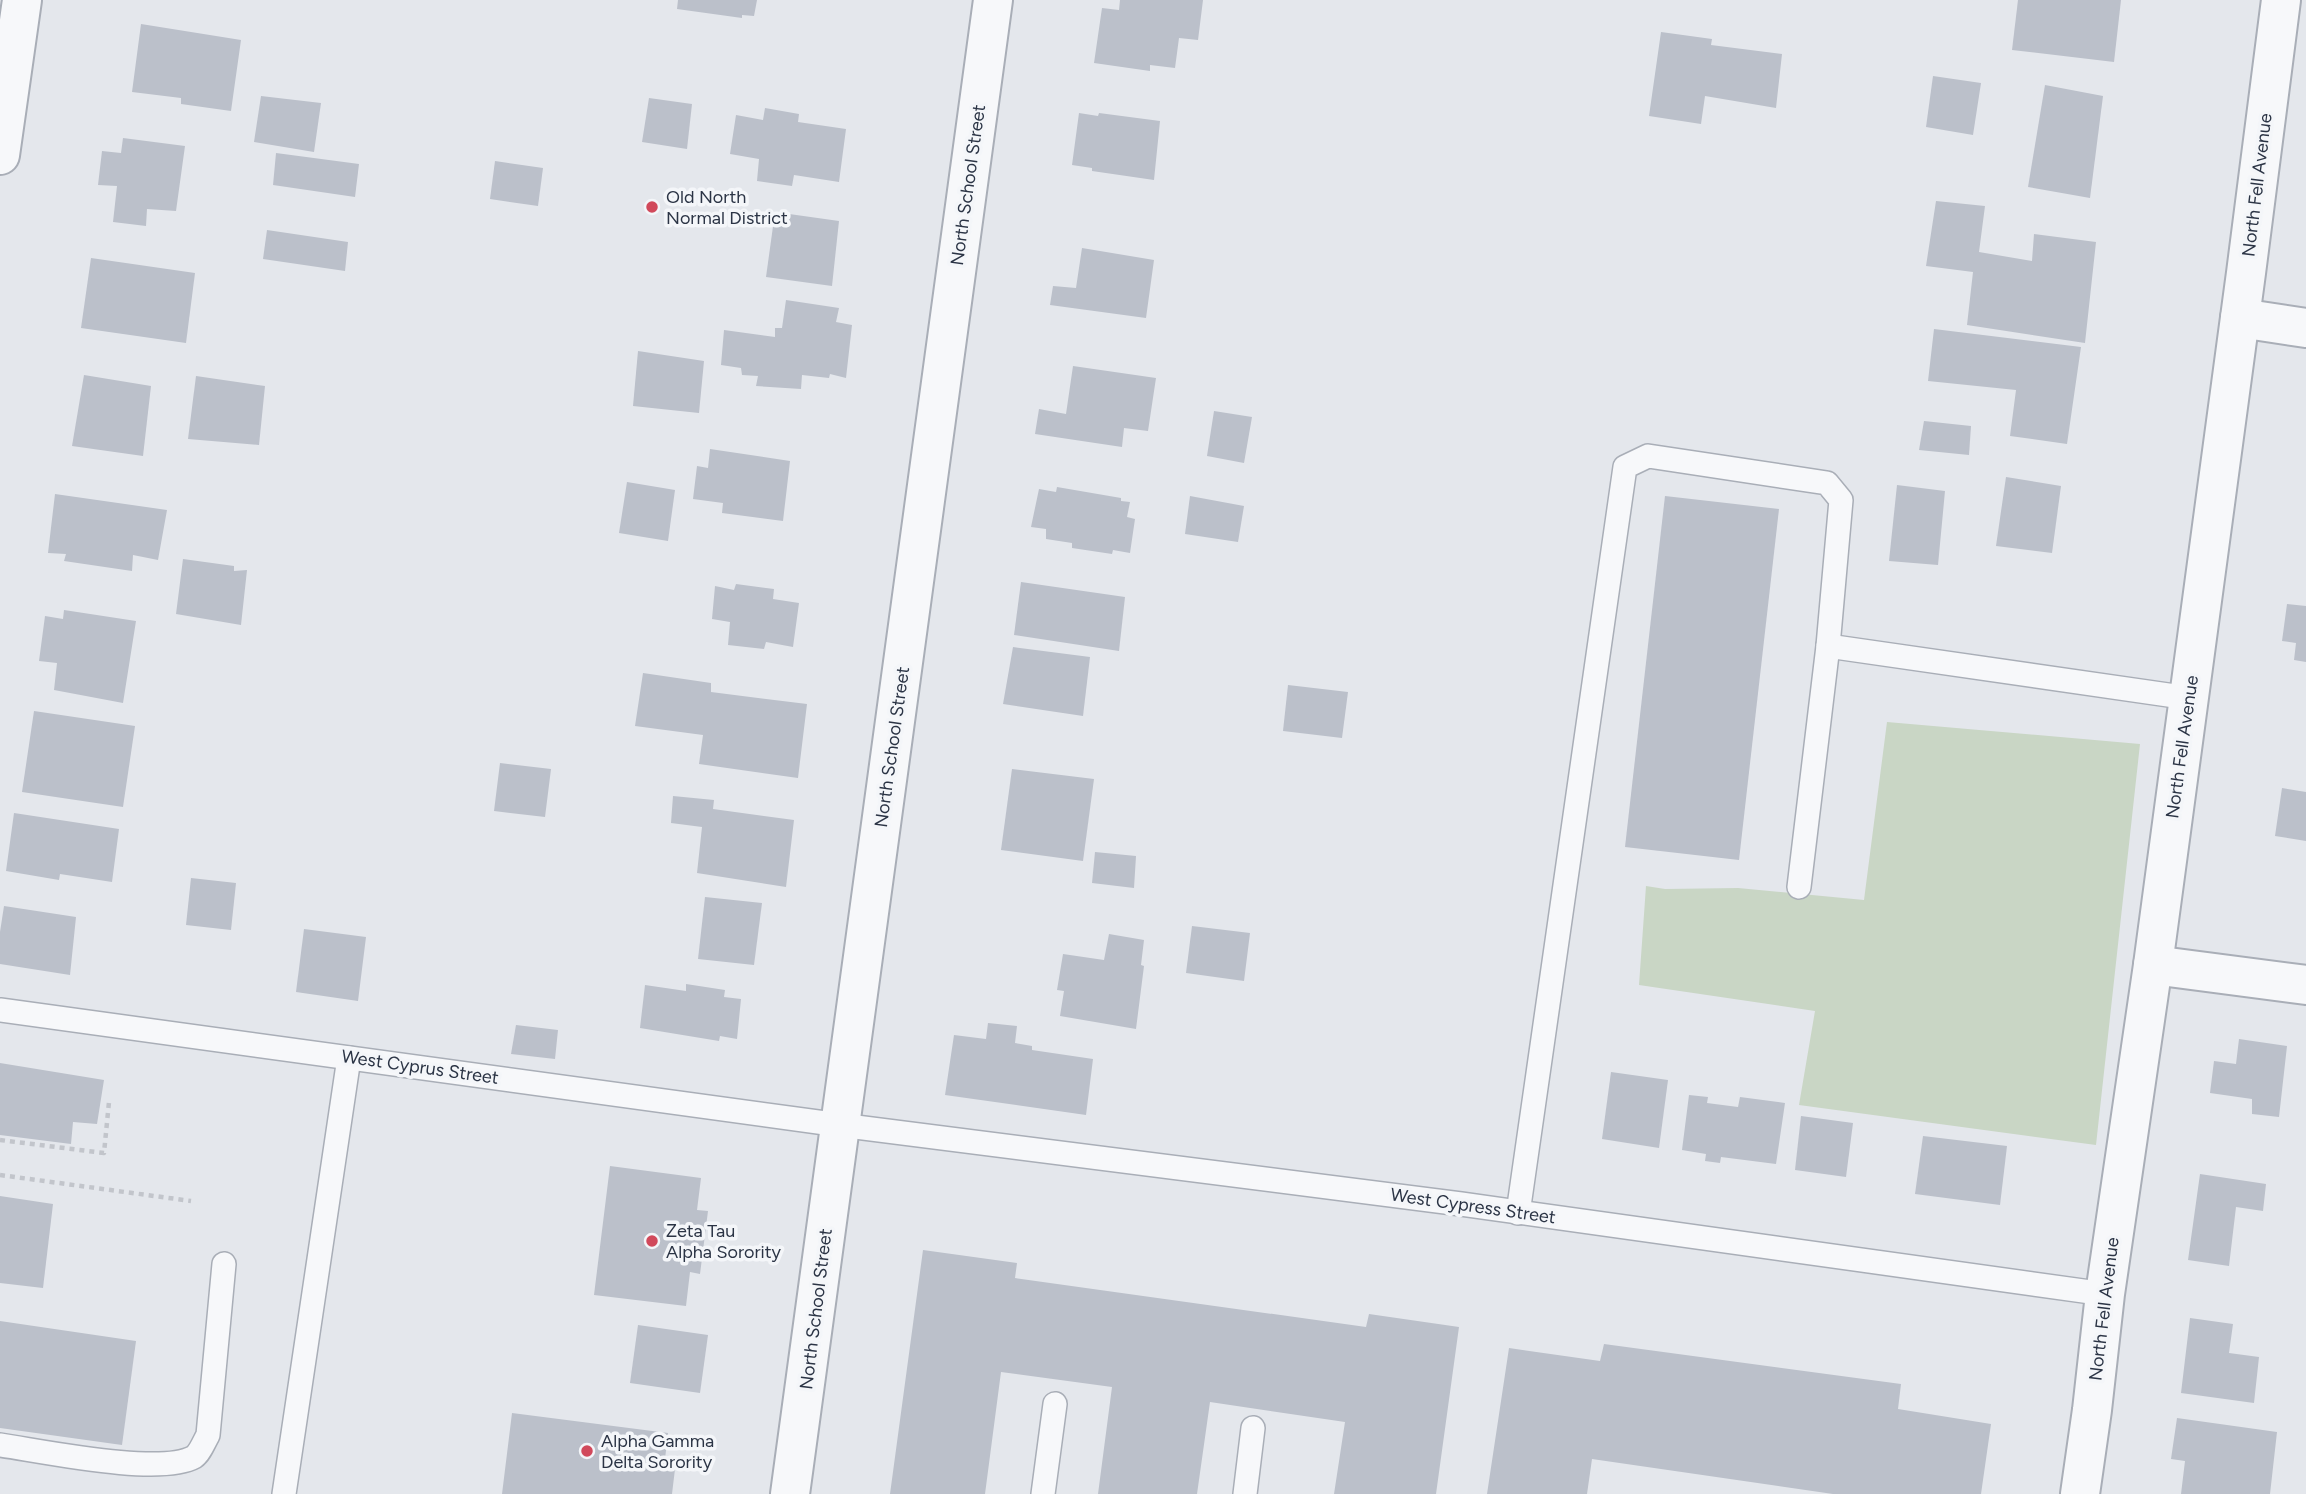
<svg xmlns="http://www.w3.org/2000/svg" width="2306" height="1494" font-family="Figtree,sans-serif">
<style>
.green{fill:#c9d6c5}
.building{fill:#bbc0ca}
.lines{fill:none;stroke-linecap:round;stroke-linejoin:round}
.service-casing{stroke:#a9aeb7;stroke-width:26}
.minor-casing{stroke:#a9aeb7;stroke-width:42}
.tertiary-casing{stroke:#a9aeb7;stroke-width:42}
.path{stroke:#c2c5cb;stroke-width:4.5;stroke-dasharray:5 5;stroke-linecap:butt}
.service{stroke:#f7f8fa;stroke-width:23}
.minor{stroke:#f7f8fa;stroke-width:38}
.tertiary{stroke:#f7f8fa;stroke-width:38}
.poi-dot{fill:#d1495b;stroke:#f4f6f9;stroke-width:2.5}
.labels{text-anchor:middle;stroke-width:7;stroke-linejoin:round;paint-order:stroke}
.street-label{font-size:18px;fill:#2b3445;stroke:#f4f6f9}
.poi-label{font-size:18px;fill:#2b3445;stroke:#f4f6f9;text-anchor:start}
</style>
<rect width="100%" height="100%" fill="#e4e7ec"/>
<path class="green" d="M 1887,722 L 2140,744 L 2096,1145 L 1799,1105 L 1815,1011 L 1639,985 L 1646,886 L 1665,889 L 1738,888 L 1864,900 Z"/>
<g class="building">
<path d="M 678,0 L 757,0 L 754,16 L 742,15 L 742,18 L 677,9 Z"/>
<path d="M 1120,0 L 1203,0 L 1198,40 L 1179,38 L 1175,68 L 1150,65 L 1150,71 L 1094,63 L 1102,8 L 1119,10 Z"/>
<path d="M 2018,0 L 2121,0 L 2114,62 L 2012,50 Z"/>
<path d="M 141,24 L 241,40 L 231,111 L 181,104 L 181,98 L 132,92 Z"/>
<path d="M 1661,32 L 1712,39 L 1711,45 L 1782,54 L 1776,108 L 1705,96 L 1701,124 L 1649,116 Z"/>
<path d="M 1933,76 L 1981,83 L 1973,135 L 1926,127 Z"/>
<path d="M 2045,85 L 2103,96 L 2090,198 L 2028,187 Z"/>
<path d="M 261,96 L 321,103 L 314,152 L 254,142 Z"/>
<path d="M 649,98 L 692,104 L 687,149 L 642,142 Z"/>
<path d="M 765,108 L 799,114 L 798,122 L 846,129 L 839,182 L 794,175 L 792,186 L 757,181 L 759,159 L 730,154 L 736,115 L 763,120 Z"/>
<path d="M 1079,113 L 1098,116 L 1099,113 L 1160,121 L 1154,180 L 1092,171 L 1092,168 L 1072,165 Z"/>
<path d="M 123,138 L 185,146 L 176,211 L 147,209 L 146,226 L 113,222 L 117,186 L 98,185 L 102,151 L 121,153 Z"/>
<path d="M 276,153 L 359,164 L 355,197 L 273,185 Z"/>
<path d="M 495,161 L 543,168 L 538,206 L 490,199 Z"/>
<path d="M 1936,201 L 1985,206 L 1979,252 L 2032,261 L 2034,234 L 2096,242 L 2085,343 L 1967,325 L 1973,272 L 1926,266 Z"/>
<path d="M 775,212 L 839,221 L 832,286 L 766,277 Z"/>
<path d="M 267,230 L 348,242 L 345,271 L 263,259 Z"/>
<path d="M 1082,248 L 1154,260 L 1146,318 L 1050,305 L 1053,286 L 1076,288 Z"/>
<path d="M 91,258 L 195,273 L 186,343 L 81,328 Z"/>
<path d="M 786,300 L 839,308 L 836,322 L 852,325 L 846,378 L 830,374 L 829,378 L 802,375 L 801,389 L 756,386 L 758,376 L 742,375 L 741,368 L 721,365 L 724,330 L 775,337 L 775,328 L 782,328 Z"/>
<path d="M 1934,329 L 2081,347 L 2067,444 L 2010,436 L 2016,390 L 1928,381 Z"/>
<path d="M 638,351 L 704,361 L 699,413 L 633,406 Z"/>
<path d="M 1073,366 L 1156,378 L 1148,431 L 1124,428 L 1122,447 L 1035,434 L 1039,409 L 1066,414 Z"/>
<path d="M 84,375 L 151,386 L 143,456 L 72,446 Z"/>
<path d="M 196,376 L 265,386 L 259,445 L 188,439 Z"/>
<path d="M 1214,411 L 1252,417 L 1244,463 L 1207,456 Z"/>
<path d="M 1924,421 L 1971,426 L 1969,455 L 1919,450 Z"/>
<path d="M 710,449 L 790,461 L 783,521 L 722,513 L 723,503 L 693,499 L 697,466 L 708,468 Z"/>
<path d="M 2006,477 L 2061,486 L 2052,553 L 1996,546 Z"/>
<path d="M 627,482 L 675,490 L 668,541 L 619,533 Z"/>
<path d="M 1897,485 L 1945,491 L 1938,565 L 1889,561 Z"/>
<path d="M 1057,487 L 1121,498 L 1121,501 L 1130,502 L 1127,517 L 1135,519 L 1130,553 L 1113,550 L 1112,554 L 1072,548 L 1072,543 L 1046,539 L 1046,529 L 1031,527 L 1039,489 L 1056,492 Z"/>
<path d="M 55,494 L 167,510 L 158,560 L 133,555 L 132,571 L 64,561 L 66,554 L 48,553 Z"/>
<path d="M 1190,496 L 1244,506 L 1238,542 L 1185,534 Z"/>
<path d="M 1665,496 L 1779,509 L 1739,860 L 1625,847 Z"/>
<path d="M 183,559 L 234,566 L 234,571 L 247,570 L 241,625 L 176,614 Z"/>
<path d="M 1021,582 L 1125,597 L 1119,651 L 1014,635 Z"/>
<path d="M 736,584 L 774,589 L 773,599 L 799,603 L 793,647 L 766,642 L 764,649 L 728,645 L 730,622 L 712,619 L 715,586 L 734,590 Z"/>
<path d="M 2287,604 L 2306,606 L 2306,662 L 2294,660 L 2296,643 L 2282,641 Z"/>
<path d="M 64,610 L 136,621 L 123,703 L 54,690 L 57,663 L 39,661 L 45,616 L 63,619 Z"/>
<path d="M 1013,647 L 1090,657 L 1083,716 L 1003,704 Z"/>
<path d="M 643,673 L 711,683 L 711,692 L 807,704 L 798,778 L 699,764 L 703,735 L 635,726 Z"/>
<path d="M 1288,685 L 1348,692 L 1342,738 L 1283,731 Z"/>
<path d="M 34,711 L 135,726 L 123,807 L 22,792 Z"/>
<path d="M 500,763 L 551,769 L 545,817 L 494,811 Z"/>
<path d="M 1012,769 L 1094,779 L 1083,861 L 1001,850 Z"/>
<path d="M 2282,788 L 2306,792 L 2306,841 L 2275,836 Z"/>
<path d="M 673,796 L 714,800 L 713,809 L 794,820 L 786,887 L 697,873 L 702,827 L 671,823 Z"/>
<path d="M 14,813 L 119,829 L 112,882 L 60,874 L 59,880 L 6,871 Z"/>
<path d="M 1095,852 L 1136,856 L 1134,888 L 1092,883 Z"/>
<path d="M 191,878 L 236,883 L 231,930 L 186,925 Z"/>
<path d="M 705,897 L 762,903 L 754,965 L 698,959 Z"/>
<path d="M 4,906 L 76,917 L 70,975 L 0,964 L 0,932 Z"/>
<path d="M 1192,926 L 1250,933 L 1244,981 L 1186,973 Z"/>
<path d="M 304,929 L 366,937 L 358,1001 L 296,992 Z"/>
<path d="M 1109,934 L 1144,940 L 1141,965 L 1144,966 L 1136,1029 L 1060,1016 L 1064,991 L 1057,990 L 1063,954 L 1104,960 Z"/>
<path d="M 686,984 L 725,990 L 724,997 L 741,999 L 737,1039 L 720,1036 L 719,1041 L 640,1028 L 645,985 L 686,991 Z"/>
<path d="M 988,1023 L 1017,1026 L 1015,1043 L 1032,1046 L 1032,1050 L 1093,1059 L 1086,1115 L 945,1095 L 954,1035 L 986,1039 Z"/>
<path d="M 516,1025 L 558,1030 L 555,1059 L 511,1054 Z"/>
<path d="M 2239,1039 L 2287,1046 L 2279,1117 L 2252,1114 L 2252,1099 L 2210,1093 L 2214,1061 L 2236,1064 Z"/>
<path d="M 0,1063 L 104,1080 L 97,1124 L 73,1122 L 71,1144 L 0,1135 Z"/>
<path d="M 1611,1072 L 1668,1080 L 1659,1148 L 1602,1139 Z"/>
<path d="M 1689,1095 L 1708,1097 L 1707,1103 L 1738,1107 L 1740,1097 L 1785,1103 L 1776,1164 L 1721,1157 L 1720,1163 L 1705,1161 L 1706,1154 L 1682,1150 Z"/>
<path d="M 1801,1116 L 1853,1123 L 1846,1177 L 1795,1170 Z"/>
<path d="M 1923,1136 L 2007,1146 L 2000,1205 L 1915,1194 Z"/>
<path d="M 610,1166 L 701,1178 L 697,1210 L 708,1211 L 700,1274 L 690,1272 L 686,1306 L 594,1295 Z"/>
<path d="M 2200,1174 L 2266,1184 L 2263,1211 L 2236,1207 L 2229,1266 L 2188,1260 Z"/>
<path d="M 0,1196 L 53,1204 L 43,1288 L 0,1283 Z"/>
<path d="M 923,1250 L 1017,1263 L 1015,1278 L 1366,1327 L 1369,1314 L 1459,1327 L 1436,1494 L 1334,1494 L 1345,1422 L 1210,1402 L 1197,1494 L 1098,1494 L 1112,1387 L 1001,1372 L 985,1494 L 890,1494 Z"/>
<path d="M 2190,1318 L 2233,1324 L 2229,1353 L 2259,1357 L 2254,1403 L 2181,1393 Z"/>
<path d="M 0,1321 L 136,1341 L 122,1445 L 0,1428 Z"/>
<path d="M 638,1325 L 708,1335 L 700,1393 L 630,1383 Z"/>
<path d="M 1604,1344 L 1901,1384 L 1898,1409 L 1991,1424 L 1981,1494 L 1833,1494 L 1592,1459 L 1587,1494 L 1487,1494 L 1509,1348 L 1600,1361 Z"/>
<path d="M 512,1413 L 668,1433 L 664,1468 L 675,1469 L 672,1494 L 502,1494 Z"/>
<path d="M 2177,1418 L 2277,1432 L 2270,1494 L 2181,1494 L 2185,1461 L 2171,1459 Z"/>
</g>
<g class="lines">
<g class="service-casing">
<g id="service">
<path d="M 1828,646 L 2189,698"/>
<path d="M 0,1010 L 840,1125 L 1461,1204 L 2105,1294"/>
<path d="M 1518,1213 L 1625,467 L 1648,456 L 1827,483 L 1841,500 L 1828,646 L 1799,887"/>
<path d="M 0,1445 C 42,1451 160,1476 194,1457 C 200,1453 204,1442 208,1435 L 224,1264"/>
<path d="M 284,1494 L 349,1058"/>
<path d="M 1043,1494 L 1055,1404"/>
<path d="M 1245,1494 L 1253,1428"/>
</g>
</g>
<g class="minor-casing">
<g id="minor">
<path d="M 0,155 L 22,0"/>
<path d="M 2240,318 L 2306,328"/>
<path d="M 2153,965 L 2306,985"/>
<path d="M 2080,1494 L 2092,1410 L 2105,1294 L 2153,965 L 2246,273 L 2281,0"/>
</g>
</g>
<g class="tertiary-casing">
<path id="tertiary" d="M 790,1494 L 993,0"/>
</g>
<g class="path">
<path d="M 0,1140 L 104,1153 L 109,1102"/>
<path d="M 0,1175 L 191,1201"/>
</g>
<use href="#service" class="service"/>
<use href="#minor" class="minor"/>
<use href="#tertiary" class="tertiary"/>
</g>
<g class="poi-dot">
<circle cx="652" cy="207" r="7"/>
<circle cx="652" cy="1241" r="7"/>
<circle cx="587" cy="1451" r="7"/>
</g>
<g class="labels">
<g class="street-label">
<text transform="translate(968 185) rotate(-82)" y="6">North School Street</text>
<text transform="translate(2257 185) rotate(-83)" y="6">North Fell Avenue</text>
<text transform="translate(892 747) rotate(-82)" y="6">North School Street</text>
<text transform="translate(2182 747) rotate(-82)" y="6">North Fell Avenue</text>
<text transform="translate(420 1067) rotate(8)" y="6">West Cyprus Street</text>
<text transform="translate(1473 1206) rotate(8)" y="6">West Cypress Street</text>
<text transform="translate(816 1309) rotate(-83)" y="6">North School Street</text>
<text transform="translate(2104 1309) rotate(-83)" y="6">North Fell Avenue</text>
</g>
<g class="poi-label">
<text x="666" y="203">Old North<tspan x="666" dy="21">Normal District</tspan></text>
<text x="666" y="1237">Ζeta Tau<tspan x="666" dy="21">Alpha Sorority</tspan></text>
<text x="601" y="1447">Alpha Gamma<tspan x="601" dy="21">Delta Sorority</tspan></text>
</g>
</g>
</svg>
